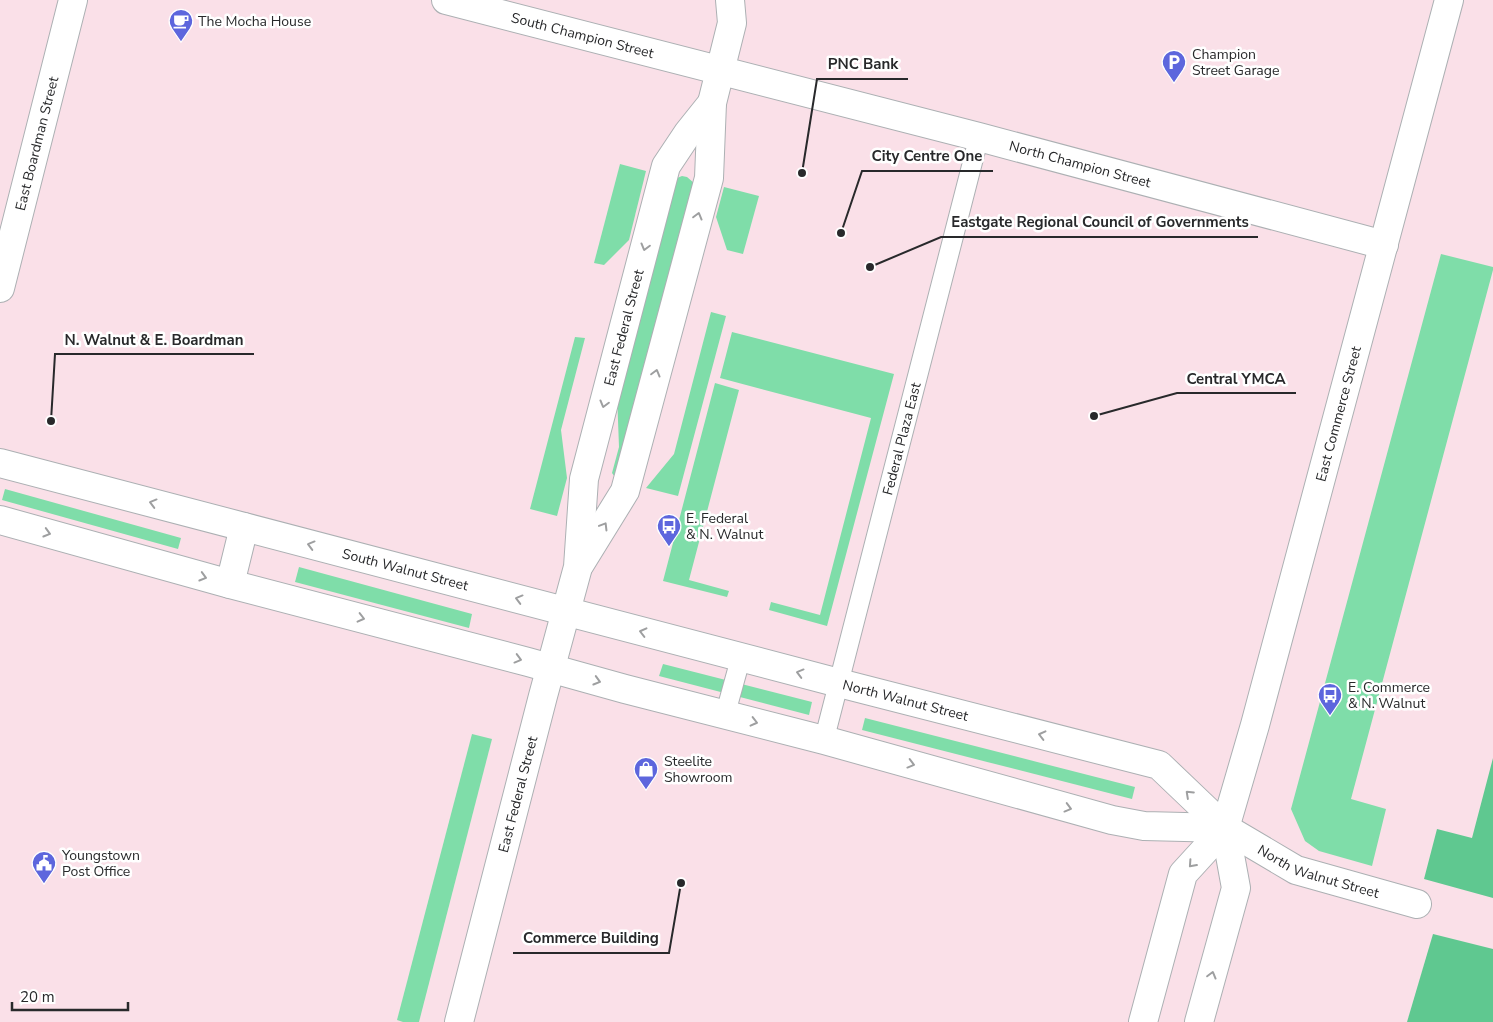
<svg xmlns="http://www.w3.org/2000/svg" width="1493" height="1022" font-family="'Nunito Sans',sans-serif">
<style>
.commercial{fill:#fae0e8}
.green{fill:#7fdda9}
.forest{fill:#5fc890}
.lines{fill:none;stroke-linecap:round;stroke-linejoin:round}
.service-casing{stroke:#acb0b3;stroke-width:21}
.minor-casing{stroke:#acb0b3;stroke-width:30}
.tertiary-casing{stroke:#acb0b3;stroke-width:30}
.secondary-casing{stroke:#acb0b3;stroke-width:30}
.service{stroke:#fff;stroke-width:19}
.minor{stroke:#fff;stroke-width:28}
.tertiary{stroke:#fff;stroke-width:28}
.secondary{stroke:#fff;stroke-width:28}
.oneway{stroke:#9e9fa0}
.labels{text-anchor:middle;stroke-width:5;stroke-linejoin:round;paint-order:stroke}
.poi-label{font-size:14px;fill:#28292b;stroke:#fff;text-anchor:start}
.street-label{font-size:14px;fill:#28292b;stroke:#fff}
.leader{fill:none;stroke:#28292b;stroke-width:2}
.callout-dot{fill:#28292b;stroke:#fff;stroke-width:2}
.callout-label{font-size:15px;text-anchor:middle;font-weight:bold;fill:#28292b;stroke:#fff;stroke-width:5;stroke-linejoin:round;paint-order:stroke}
</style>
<rect width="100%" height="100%" fill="#eff3f6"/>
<path class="commercial" d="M 0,0 L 1493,0 L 1493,976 L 1481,1022 L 0,1022 Z"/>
<g class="green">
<path d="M 620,164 L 646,171 L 629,240 L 604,265 L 594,263 Z"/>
<path d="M 682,176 L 687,177 L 694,183 L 615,477 L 612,473 L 619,447 L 617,394 L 677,178 Z"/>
<path d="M 724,187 L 759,196 L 743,254 L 727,250 L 716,217 Z"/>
<path d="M 1441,254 L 1493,267 L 1493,270 L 1351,799 L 1386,809 L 1372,866 L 1319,851 L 1305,841 L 1291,809 Z"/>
<path d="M 711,312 L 726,316 L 678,496 L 646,488 L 674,454 Z"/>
<path d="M 732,332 L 894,374 L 827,626 L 769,610 L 771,602 L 820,615 L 871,418 L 720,378 Z"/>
<path d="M 575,337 L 585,338 L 561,430 L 567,478 L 557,516 L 530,509 Z"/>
<path d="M 715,383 L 739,390 L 689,580 L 729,591 L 727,597 L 663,581 Z"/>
<path d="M 5,489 L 181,538 L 178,549 L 2,500 Z"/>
<path d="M 299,567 L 472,614 L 469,628 L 295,582 Z"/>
<path d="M 663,664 L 812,702 L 809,715 L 659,676 Z"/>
<path d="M 865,718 L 1135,787 L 1132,799 L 862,730 Z"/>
<path d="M 472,734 L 492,739 L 419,1022 L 403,1022 L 397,1020 Z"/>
</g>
<g class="forest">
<path d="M 1493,758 L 1493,898 L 1424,879 L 1437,829 L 1472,838 Z"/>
<path d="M 1433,934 L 1493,949 L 1493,1022 L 1407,1022 Z"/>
</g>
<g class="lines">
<g class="service-casing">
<g id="service">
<path d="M 725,715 L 741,657"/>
<path id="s1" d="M 824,740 L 979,137"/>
</g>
</g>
<g class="minor-casing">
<g id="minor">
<path id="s2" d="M 446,0 L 979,137 L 1384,245"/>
<path d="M 230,584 L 244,527"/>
<path id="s3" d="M 1225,828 L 1296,870 L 1417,904"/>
</g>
</g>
<g class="tertiary-casing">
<g id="tertiary">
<path id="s4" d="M 0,288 L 73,0"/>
<path id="s5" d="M 0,463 L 839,683 L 1159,765 L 1225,828"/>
<path d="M 0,520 L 230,584 L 528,662 L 625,689 L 824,740 L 1112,820 L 1144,826 L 1225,828"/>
<path d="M 580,564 L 625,491 L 709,178 L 712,103 L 732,23 L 730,0"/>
<path id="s6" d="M 459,1022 L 543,696 L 578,567 L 584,479 L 666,166 L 688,133 L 712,103"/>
</g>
</g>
<g class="secondary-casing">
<g id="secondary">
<path id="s7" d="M 1143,1022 L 1183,874 L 1225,828 L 1255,725 L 1449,0"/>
<path d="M 1199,1022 L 1236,888 L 1225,828"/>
</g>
</g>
<use href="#service" class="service"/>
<use href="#minor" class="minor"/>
<use href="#tertiary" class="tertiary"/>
<use href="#secondary" class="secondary"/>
</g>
<defs><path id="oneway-chevron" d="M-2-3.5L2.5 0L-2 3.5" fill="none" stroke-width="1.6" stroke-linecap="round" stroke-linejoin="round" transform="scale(1.25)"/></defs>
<g class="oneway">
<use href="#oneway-chevron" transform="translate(698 216) rotate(-75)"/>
<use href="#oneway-chevron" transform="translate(645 247) rotate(105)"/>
<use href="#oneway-chevron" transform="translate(656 373) rotate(-75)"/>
<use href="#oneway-chevron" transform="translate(604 404) rotate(105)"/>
<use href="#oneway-chevron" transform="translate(153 503) rotate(-165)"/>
<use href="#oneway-chevron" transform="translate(604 526) rotate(-59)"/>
<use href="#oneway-chevron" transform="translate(47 533) rotate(16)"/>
<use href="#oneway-chevron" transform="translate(311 545) rotate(-165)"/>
<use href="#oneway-chevron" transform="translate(203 577) rotate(16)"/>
<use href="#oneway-chevron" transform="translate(519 599) rotate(-165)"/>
<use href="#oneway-chevron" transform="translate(361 618) rotate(14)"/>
<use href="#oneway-chevron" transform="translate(643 632) rotate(-166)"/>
<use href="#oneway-chevron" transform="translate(518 659) rotate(15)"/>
<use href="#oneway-chevron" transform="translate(800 673) rotate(-165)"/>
<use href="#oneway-chevron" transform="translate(597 681) rotate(16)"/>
<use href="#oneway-chevron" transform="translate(754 722) rotate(14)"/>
<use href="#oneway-chevron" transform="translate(1042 735) rotate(-166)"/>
<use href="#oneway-chevron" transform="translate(911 764) rotate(15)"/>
<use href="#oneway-chevron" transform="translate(1189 794) rotate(-137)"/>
<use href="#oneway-chevron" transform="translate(1068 808) rotate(15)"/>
<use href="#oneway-chevron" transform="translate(1192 864) rotate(132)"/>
<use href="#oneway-chevron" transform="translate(1212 975) rotate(-75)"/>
</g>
<defs>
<g id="cafe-pin" transform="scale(1.25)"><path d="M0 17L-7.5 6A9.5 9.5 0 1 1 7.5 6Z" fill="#5d66dd" stroke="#fff"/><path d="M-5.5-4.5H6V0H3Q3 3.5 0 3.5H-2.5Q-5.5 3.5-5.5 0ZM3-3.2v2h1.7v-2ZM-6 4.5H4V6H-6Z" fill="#fff"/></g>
<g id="parking-pin" transform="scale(1.25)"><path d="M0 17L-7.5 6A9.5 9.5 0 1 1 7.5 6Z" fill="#5d66dd" stroke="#fff"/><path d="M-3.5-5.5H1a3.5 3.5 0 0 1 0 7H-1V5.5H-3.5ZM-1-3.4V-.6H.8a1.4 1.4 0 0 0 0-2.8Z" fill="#fff"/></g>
<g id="bus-pin" transform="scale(1.25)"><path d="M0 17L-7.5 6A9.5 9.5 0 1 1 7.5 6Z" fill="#5d66dd" stroke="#fff"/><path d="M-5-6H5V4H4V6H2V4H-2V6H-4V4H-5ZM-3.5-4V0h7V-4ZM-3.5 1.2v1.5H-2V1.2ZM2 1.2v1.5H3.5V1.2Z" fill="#fff"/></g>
<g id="shop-pin" transform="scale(1.25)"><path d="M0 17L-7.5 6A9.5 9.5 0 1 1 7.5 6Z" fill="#5d66dd" stroke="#fff"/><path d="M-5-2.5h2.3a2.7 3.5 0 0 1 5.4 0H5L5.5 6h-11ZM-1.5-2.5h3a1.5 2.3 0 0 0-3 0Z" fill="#fff"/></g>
<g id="civic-pin" transform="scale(1.25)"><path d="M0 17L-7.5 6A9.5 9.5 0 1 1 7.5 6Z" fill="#5d66dd" stroke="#fff"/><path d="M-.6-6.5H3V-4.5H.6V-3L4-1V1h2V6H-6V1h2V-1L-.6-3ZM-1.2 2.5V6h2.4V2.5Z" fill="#fff"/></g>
</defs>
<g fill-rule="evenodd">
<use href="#cafe-pin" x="181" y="21"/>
<use href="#parking-pin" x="1174" y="62"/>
<use href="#bus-pin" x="669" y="526"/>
<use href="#bus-pin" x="1330" y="695"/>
<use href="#shop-pin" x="646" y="769"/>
<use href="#civic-pin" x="44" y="863"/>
</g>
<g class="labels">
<g class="poi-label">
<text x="198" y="26">The Mocha House</text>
<text x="1192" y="59">Champion<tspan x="1192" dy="16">Street Garage</tspan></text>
<text x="686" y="523">E. Federal<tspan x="686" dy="16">&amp; N. Walnut</tspan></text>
<text x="1348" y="692">E. Commerce<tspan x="1348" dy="16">&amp; N. Walnut</tspan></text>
<text x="664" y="766">Steelite<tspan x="664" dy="16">Showroom</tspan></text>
<text x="62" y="860">Youngstown<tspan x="62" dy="16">Post Office</tspan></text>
</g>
<g class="street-label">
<text dy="5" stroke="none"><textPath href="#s2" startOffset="141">South Champion Street</textPath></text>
<text dy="5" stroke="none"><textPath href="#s4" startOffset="149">East Boardman Street</textPath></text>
<text dy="5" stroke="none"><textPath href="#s2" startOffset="655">North Champion Street</textPath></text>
<text dy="5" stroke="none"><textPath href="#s6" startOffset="715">East Federal Street</textPath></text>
<text dy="5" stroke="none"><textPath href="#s7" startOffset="645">East Commerce Street</textPath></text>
<text dy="5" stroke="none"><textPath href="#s1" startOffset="311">Federal Plaza East</textPath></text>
<text dy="5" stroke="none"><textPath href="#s5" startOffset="419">South Walnut Street</textPath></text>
<text dy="5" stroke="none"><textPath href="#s5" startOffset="936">North Walnut Street</textPath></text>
<text dy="5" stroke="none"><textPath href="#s6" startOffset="235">East Federal Street</textPath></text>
<text dy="5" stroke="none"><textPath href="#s3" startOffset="104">North Walnut Street</textPath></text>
</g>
</g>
<path class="leader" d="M802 173L817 79H908M841 233L862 171H993M870 267L941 237H1258M51 421L55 354H254M1094 416L1177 393H1296M681 883L669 953H513"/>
<g class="callout-dot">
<circle cx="802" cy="173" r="5"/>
<circle cx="841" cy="233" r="5"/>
<circle cx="870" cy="267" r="5"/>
<circle cx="51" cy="421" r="5"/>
<circle cx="1094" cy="416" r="5"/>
<circle cx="681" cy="883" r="5"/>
</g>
<g class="callout-label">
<text x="863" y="69">PNC Bank</text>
<text x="927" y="161">City Centre One</text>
<text x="1100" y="227">Eastgate Regional Council of Governments</text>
<text x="154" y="345">N. Walnut &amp; E. Boardman</text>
<text x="1236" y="384">Central YMCA</text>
<text x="591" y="943">Commerce Building</text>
</g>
<path d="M12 1002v8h116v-8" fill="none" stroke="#28292b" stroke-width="2.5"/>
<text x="20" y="1002" font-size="15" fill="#28292b" stroke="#ffffff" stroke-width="4" paint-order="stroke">20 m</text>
</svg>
